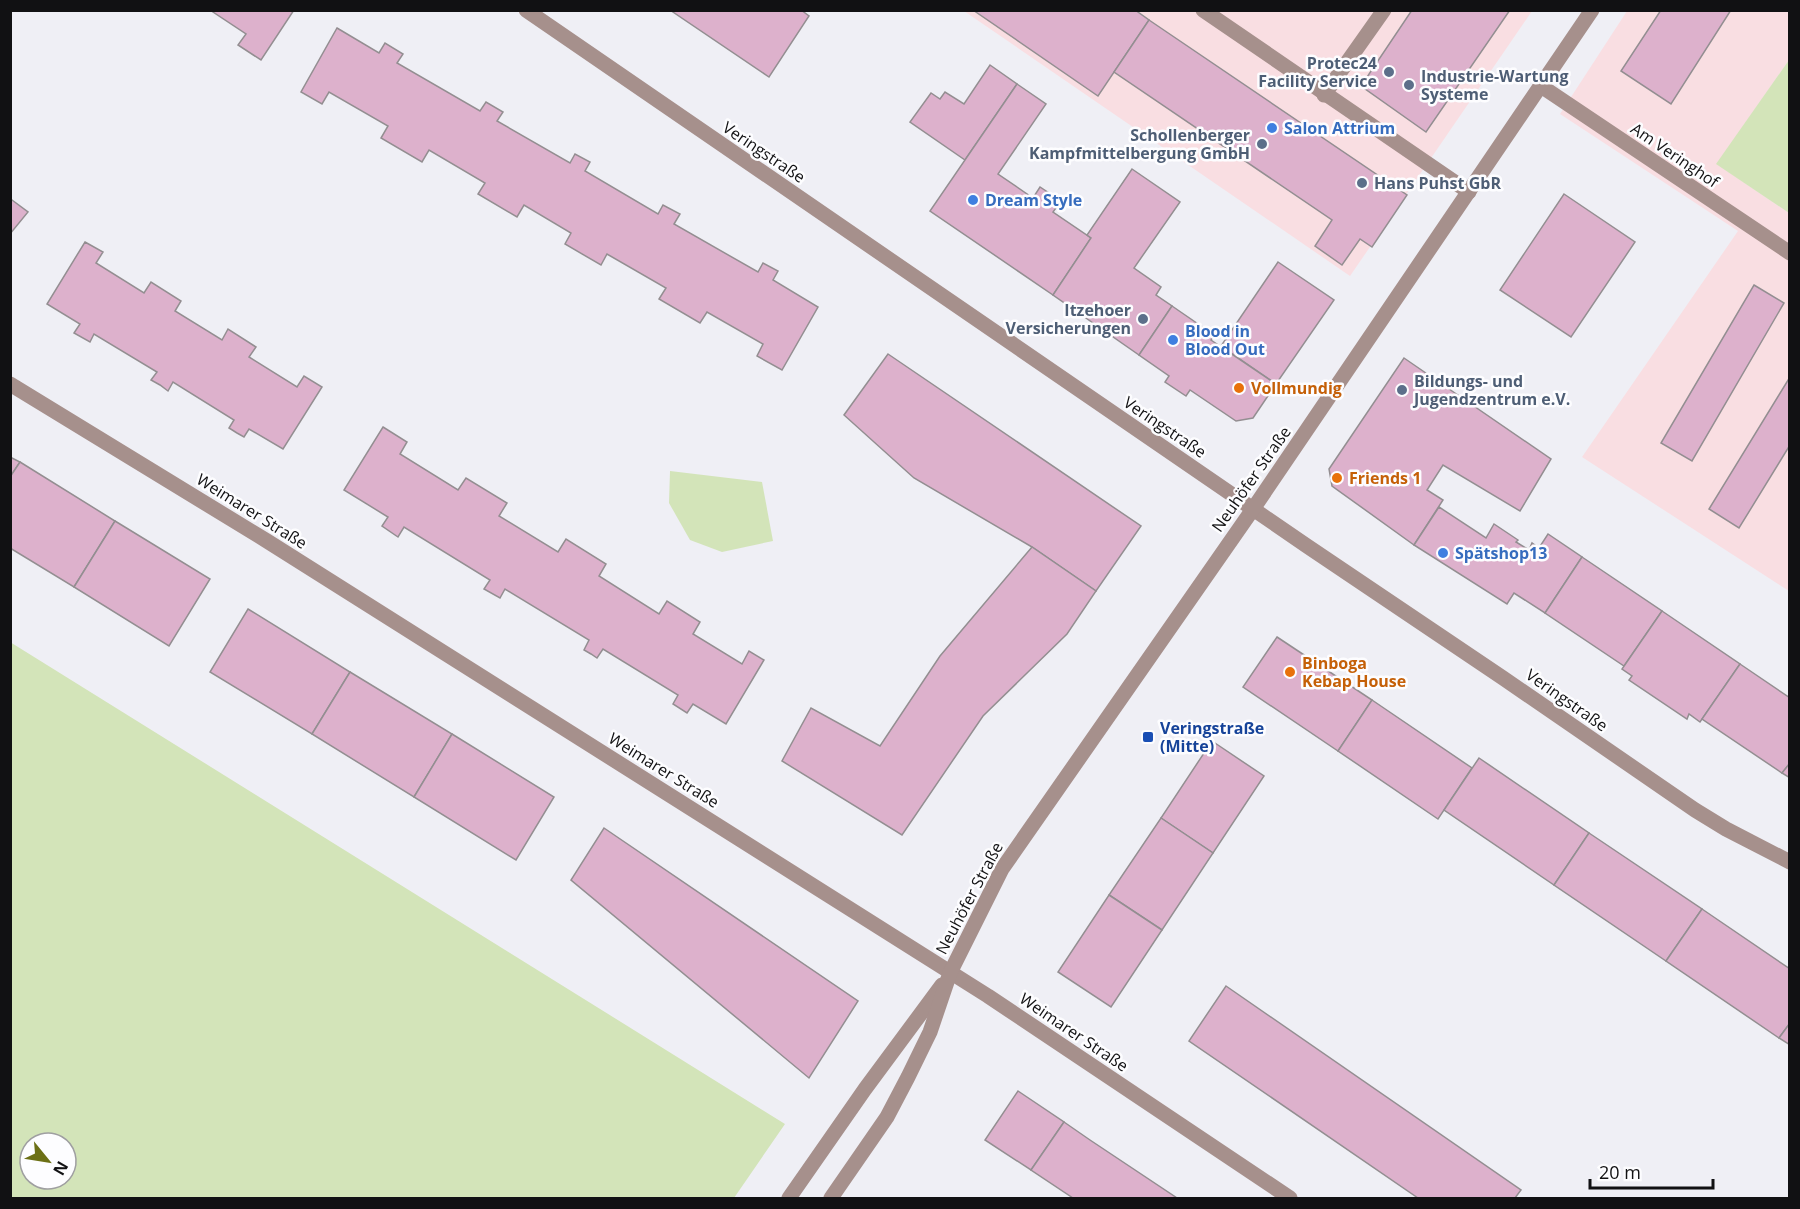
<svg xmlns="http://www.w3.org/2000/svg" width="1800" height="1209" font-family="'Open Sans',sans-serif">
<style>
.commercial{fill:#f9dee2}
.green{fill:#d3e4b9;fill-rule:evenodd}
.building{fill:#ddb1cc;stroke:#938e91;stroke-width:1.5}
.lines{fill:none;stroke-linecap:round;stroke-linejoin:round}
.service{stroke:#a6908c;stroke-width:15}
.minor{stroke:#a6908c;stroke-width:15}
.tertiary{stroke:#a6908c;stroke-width:15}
.service-dot{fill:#5c6f8a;stroke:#fdfdff;stroke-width:2}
.shop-dot{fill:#3f7fe0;stroke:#fdfdff;stroke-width:2}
.food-dot{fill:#e8710a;stroke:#fdfdff;stroke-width:2}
.transit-dot{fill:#1a4fb4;stroke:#fdfdff;stroke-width:2}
.labels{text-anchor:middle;stroke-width:5;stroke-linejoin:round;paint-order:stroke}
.service-label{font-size:16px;font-weight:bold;fill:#4e5e75;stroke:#fdfdff;text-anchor:end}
.shop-label{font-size:16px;font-weight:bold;fill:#366cbe;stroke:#fdfdff;text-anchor:start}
.street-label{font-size:16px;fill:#111113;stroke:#fdfdff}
.food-label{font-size:16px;font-weight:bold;fill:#c56008;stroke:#fdfdff;text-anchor:start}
.transit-label{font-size:16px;font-weight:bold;fill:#164399;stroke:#fdfdff;text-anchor:start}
</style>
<rect width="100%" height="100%" fill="#efeff5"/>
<g class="commercial">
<path d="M 964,11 L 1532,11 L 1350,276 Z"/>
<path d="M 1627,11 L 1789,11 L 1789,60 L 1717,164 L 1789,213 L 1789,591 L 1582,457 L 1738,231 L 1560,114 Z"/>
</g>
<g class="green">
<path d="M 1789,60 L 1789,213 L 1716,164 Z"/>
<path d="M 670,471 L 762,482 L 773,541 L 722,552 L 690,540 L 669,503 Z"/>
<path d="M 10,642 L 785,1124 L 734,1198 L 11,1198 ZM 30,1143 L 66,1143 L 66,1179 L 30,1179 Z"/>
</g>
<g class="building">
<path d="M 210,10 L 294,10 L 261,60 L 238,45 L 246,34 Z"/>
<path d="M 670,10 L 801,10 L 809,16 L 769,77 Z"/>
<path d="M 973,10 L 1135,10 L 1149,20 L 1098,96 Z"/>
<path d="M 1412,10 L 1510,10 L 1426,132 L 1361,86 Z"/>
<path d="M 1661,10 L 1731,10 L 1671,104 L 1621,71 Z"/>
<path d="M 1149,20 L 1407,195 L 1372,247 L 1360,239 L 1342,265 L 1315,246 L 1332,220 L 1114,72 Z"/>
<path d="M 337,28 L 379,53 L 385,43 L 403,54 L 397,63 L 480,111 L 486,102 L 503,112 L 497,121 L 570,163 L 575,154 L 590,162 L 585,171 L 658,214 L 663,205 L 680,214 L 674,224 L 758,272 L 763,263 L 778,271 L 773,280 L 818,307 L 782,370 L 757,356 L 763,344 L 707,312 L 700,323 L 659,299 L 666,288 L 607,254 L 601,265 L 565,244 L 571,233 L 524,205 L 517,217 L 478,194 L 485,183 L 429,150 L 422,162 L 381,138 L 388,126 L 329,92 L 322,104 L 301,92 Z"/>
<path d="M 990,65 L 1017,84 L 965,160 L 910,122 L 931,93 L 940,99 L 945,92 L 964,104 Z"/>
<path d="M 1017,84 L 1046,104 L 998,174 L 1033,198 L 1040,187 L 1061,201 L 1053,212 L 1091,238 L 1053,295 L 930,211 Z"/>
<path d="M 1132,169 L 1180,202 L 1134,268 L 1161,287 L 1156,295 L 1172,306 L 1139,355 L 1053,295 L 1091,238 L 1087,235 Z"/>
<path d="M 1564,194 L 1635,242 L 1571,337 L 1500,290 Z"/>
<path d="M 12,200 L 28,212 L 10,234 L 10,202 Z"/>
<path d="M 85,242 L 103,252 L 96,263 L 144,293 L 151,282 L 181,301 L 175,311 L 222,340 L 228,329 L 256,347 L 249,357 L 297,387 L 304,376 L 322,387 L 283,449 L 249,429 L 244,437 L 237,433 L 229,428 L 234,420 L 173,382 L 168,391 L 160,385 L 151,380 L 157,372 L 94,334 L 90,342 L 74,333 L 80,324 L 47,304 Z"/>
<path d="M 1278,262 L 1334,300 L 1276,384 L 1221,346 Z"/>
<path d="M 1754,285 L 1784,303 L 1692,461 L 1661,443 Z"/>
<path d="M 1172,306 L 1214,335 L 1211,340 L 1276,384 L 1253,418 L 1236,421 L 1190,390 L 1186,396 L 1165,382 L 1169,376 L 1139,355 Z"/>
<path d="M 888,354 L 1141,526 L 1096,591 L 1032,547 L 914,478 L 844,415 Z"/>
<path d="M 1404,358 L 1551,459 L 1520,511 L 1443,465 L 1427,490 L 1443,500 L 1414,545 L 1332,486 L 1329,469 Z"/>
<path d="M 1790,377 L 1790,445 L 1739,528 L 1709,509 Z"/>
<path d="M 383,427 L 407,442 L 400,454 L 458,490 L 466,478 L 507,503 L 499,516 L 558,552 L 566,539 L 606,564 L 599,576 L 659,614 L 667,601 L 700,622 L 693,634 L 742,664 L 749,651 L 764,660 L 726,724 L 693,704 L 687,713 L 673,704 L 678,695 L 603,649 L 597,658 L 591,654 L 584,650 L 589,640 L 505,589 L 500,598 L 484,589 L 490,580 L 404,527 L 398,537 L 382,526 L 388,517 L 344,490 Z"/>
<path d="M 10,457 L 20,462 L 10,477 Z"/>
<path d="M 20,462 L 115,521 L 74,587 L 10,548 L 10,477 Z"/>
<path d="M 1439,507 L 1486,538 L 1494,524 L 1518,540 L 1516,542 L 1529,550 L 1532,543 L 1539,548 L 1548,534 L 1582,557 L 1545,613 L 1514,593 L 1507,604 L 1414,545 Z"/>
<path d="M 115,521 L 210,579 L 169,646 L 74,587 Z"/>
<path d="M 1032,547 L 1096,591 L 1067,634 L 983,716 L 902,835 L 782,761 L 811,708 L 880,746 L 940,656 Z"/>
<path d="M 1582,557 L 1662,611 L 1624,666 L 1545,613 Z"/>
<path d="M 248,609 L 350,672 L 312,734 L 210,672 Z"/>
<path d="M 1662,611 L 1740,664 L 1700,722 L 1689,714 L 1687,719 L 1629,680 L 1632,676 L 1622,669 Z"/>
<path d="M 1277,637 L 1372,700 L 1338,751 L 1243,687 Z"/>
<path d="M 1740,664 L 1790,698 L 1790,763 L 1782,773 L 1702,719 Z"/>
<path d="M 350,672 L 452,734 L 414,797 L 312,734 Z"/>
<path d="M 1372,700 L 1472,768 L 1438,819 L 1338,751 Z"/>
<path d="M 452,734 L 554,797 L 516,860 L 414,797 Z"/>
<path d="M 1212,741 L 1264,776 L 1213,853 L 1161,818 Z"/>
<path d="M 1479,758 L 1589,833 L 1554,885 L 1444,810 Z"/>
<path d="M 1790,763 L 1790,778 L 1782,773 Z"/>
<path d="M 1161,818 L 1213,853 L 1162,930 L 1109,895 Z"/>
<path d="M 604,828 L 858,1001 L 809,1078 L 571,880 Z"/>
<path d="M 1589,833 L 1702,909 L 1666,961 L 1554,885 Z"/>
<path d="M 1109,895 L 1162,930 L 1111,1007 L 1058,972 Z"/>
<path d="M 1702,909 L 1790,969 L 1790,1023 L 1779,1038 L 1666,961 Z"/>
<path d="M 1226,986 L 1521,1190 L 1515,1198 L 1418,1198 L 1189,1041 Z"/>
<path d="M 1790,1023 L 1790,1045 L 1779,1038 Z"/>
<path d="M 1018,1091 L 1064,1122 L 1031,1170 L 985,1140 Z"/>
<path d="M 1064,1122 L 1090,1140 L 1177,1198 L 1073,1198 L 1031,1170 Z"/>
</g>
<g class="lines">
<g class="service">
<path d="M 1203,10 L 1469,192"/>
<path d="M 1324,95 L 1384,10"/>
</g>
<g class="minor">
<path d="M 526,10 L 1307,546 L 1503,678 L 1695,810 L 1726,829 L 1790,862"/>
<path d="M 1541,86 L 1790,253"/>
<path d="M 10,384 L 267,541 L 988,996 L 1290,1198"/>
</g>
<g class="tertiary">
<path d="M 789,1198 L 865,1089 L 942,985"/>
<path d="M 831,1198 L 887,1117 L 908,1077 L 930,1032 L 950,973 L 1002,869 L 1253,509 L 1592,10"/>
</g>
</g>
<g class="service-dot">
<circle cx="1389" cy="72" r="6"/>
<circle cx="1409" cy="85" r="6"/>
<circle cx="1262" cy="144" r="6"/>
<circle cx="1362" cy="183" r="6"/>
<circle cx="1143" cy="319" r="6"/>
<circle cx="1402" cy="390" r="6"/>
</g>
<g class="shop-dot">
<circle cx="1272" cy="128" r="6"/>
<circle cx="973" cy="200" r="6"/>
<circle cx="1173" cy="340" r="6"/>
<circle cx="1443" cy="553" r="6"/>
</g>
<g class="food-dot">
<circle cx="1239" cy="388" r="6"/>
<circle cx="1337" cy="478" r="6"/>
<circle cx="1290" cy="672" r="6"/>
</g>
<rect class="transit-dot" x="1142" y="731" width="12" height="12" rx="3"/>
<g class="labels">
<g class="service-label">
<text x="1377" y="69">Protec24<tspan x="1377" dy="18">Facility Service</tspan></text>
<text x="1421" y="82" text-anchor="start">Industrie-Wartung<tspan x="1421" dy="18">Systeme</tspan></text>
<text x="1250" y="141">Schollenberger<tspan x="1250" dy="18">Kampfmittelbergung GmbH</tspan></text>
<text x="1374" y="189" text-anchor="start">Hans Puhst GbR</text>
<text x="1131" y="316">Itzehoer<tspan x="1131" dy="18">Versicherungen</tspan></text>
<text x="1414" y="387" text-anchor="start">Bildungs- und<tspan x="1414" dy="18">Jugendzentrum e.V.</tspan></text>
</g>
<g class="shop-label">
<text x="1284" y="134">Salon Attrium</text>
<text x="985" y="206">Dream Style</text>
<text x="1185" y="337">Blood in<tspan x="1185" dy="18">Blood Out</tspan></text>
<text x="1455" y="559">Spätshop13</text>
</g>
<g class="street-label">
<text transform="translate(764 152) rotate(34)" y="6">Veringstraße</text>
<text transform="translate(1675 155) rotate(34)" y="6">Am Veringhof</text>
<text transform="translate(1165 427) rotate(34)" y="6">Veringstraße</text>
<text transform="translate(1251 479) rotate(-55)" y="6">Neuhöfer Straße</text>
<text transform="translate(252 511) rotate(32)" y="6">Weimarer Straße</text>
<text transform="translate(1567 700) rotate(35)" y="6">Veringstraße</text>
<text transform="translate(664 770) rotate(32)" y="6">Weimarer Straße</text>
<text transform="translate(969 898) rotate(-62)" y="6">Neuhöfer Straße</text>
<text transform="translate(1074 1032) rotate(34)" y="6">Weimarer Straße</text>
</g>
<g class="food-label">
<text x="1251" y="394">Vollmundig</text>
<text x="1349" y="484">Friends 1</text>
<text x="1302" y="669">Binboga<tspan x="1302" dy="18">Kebap House</tspan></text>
</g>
<g class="transit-label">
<text x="1160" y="734">Veringstraße<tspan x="1160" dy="18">(Mitte)</tspan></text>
</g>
</g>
<rect width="1800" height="1209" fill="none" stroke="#111113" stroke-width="24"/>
<g transform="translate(48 1161) rotate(120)"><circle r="28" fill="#fdfdff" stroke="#9f9fa1" stroke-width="1.5"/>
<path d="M0-4.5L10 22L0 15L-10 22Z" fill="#6c7016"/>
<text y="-9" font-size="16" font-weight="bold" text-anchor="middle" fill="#111113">N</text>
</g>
<path d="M1590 1179v9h123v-9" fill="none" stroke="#111113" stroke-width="3"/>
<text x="1599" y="1179" font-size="18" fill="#111113" stroke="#fdfdff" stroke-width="4.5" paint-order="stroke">20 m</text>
</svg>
